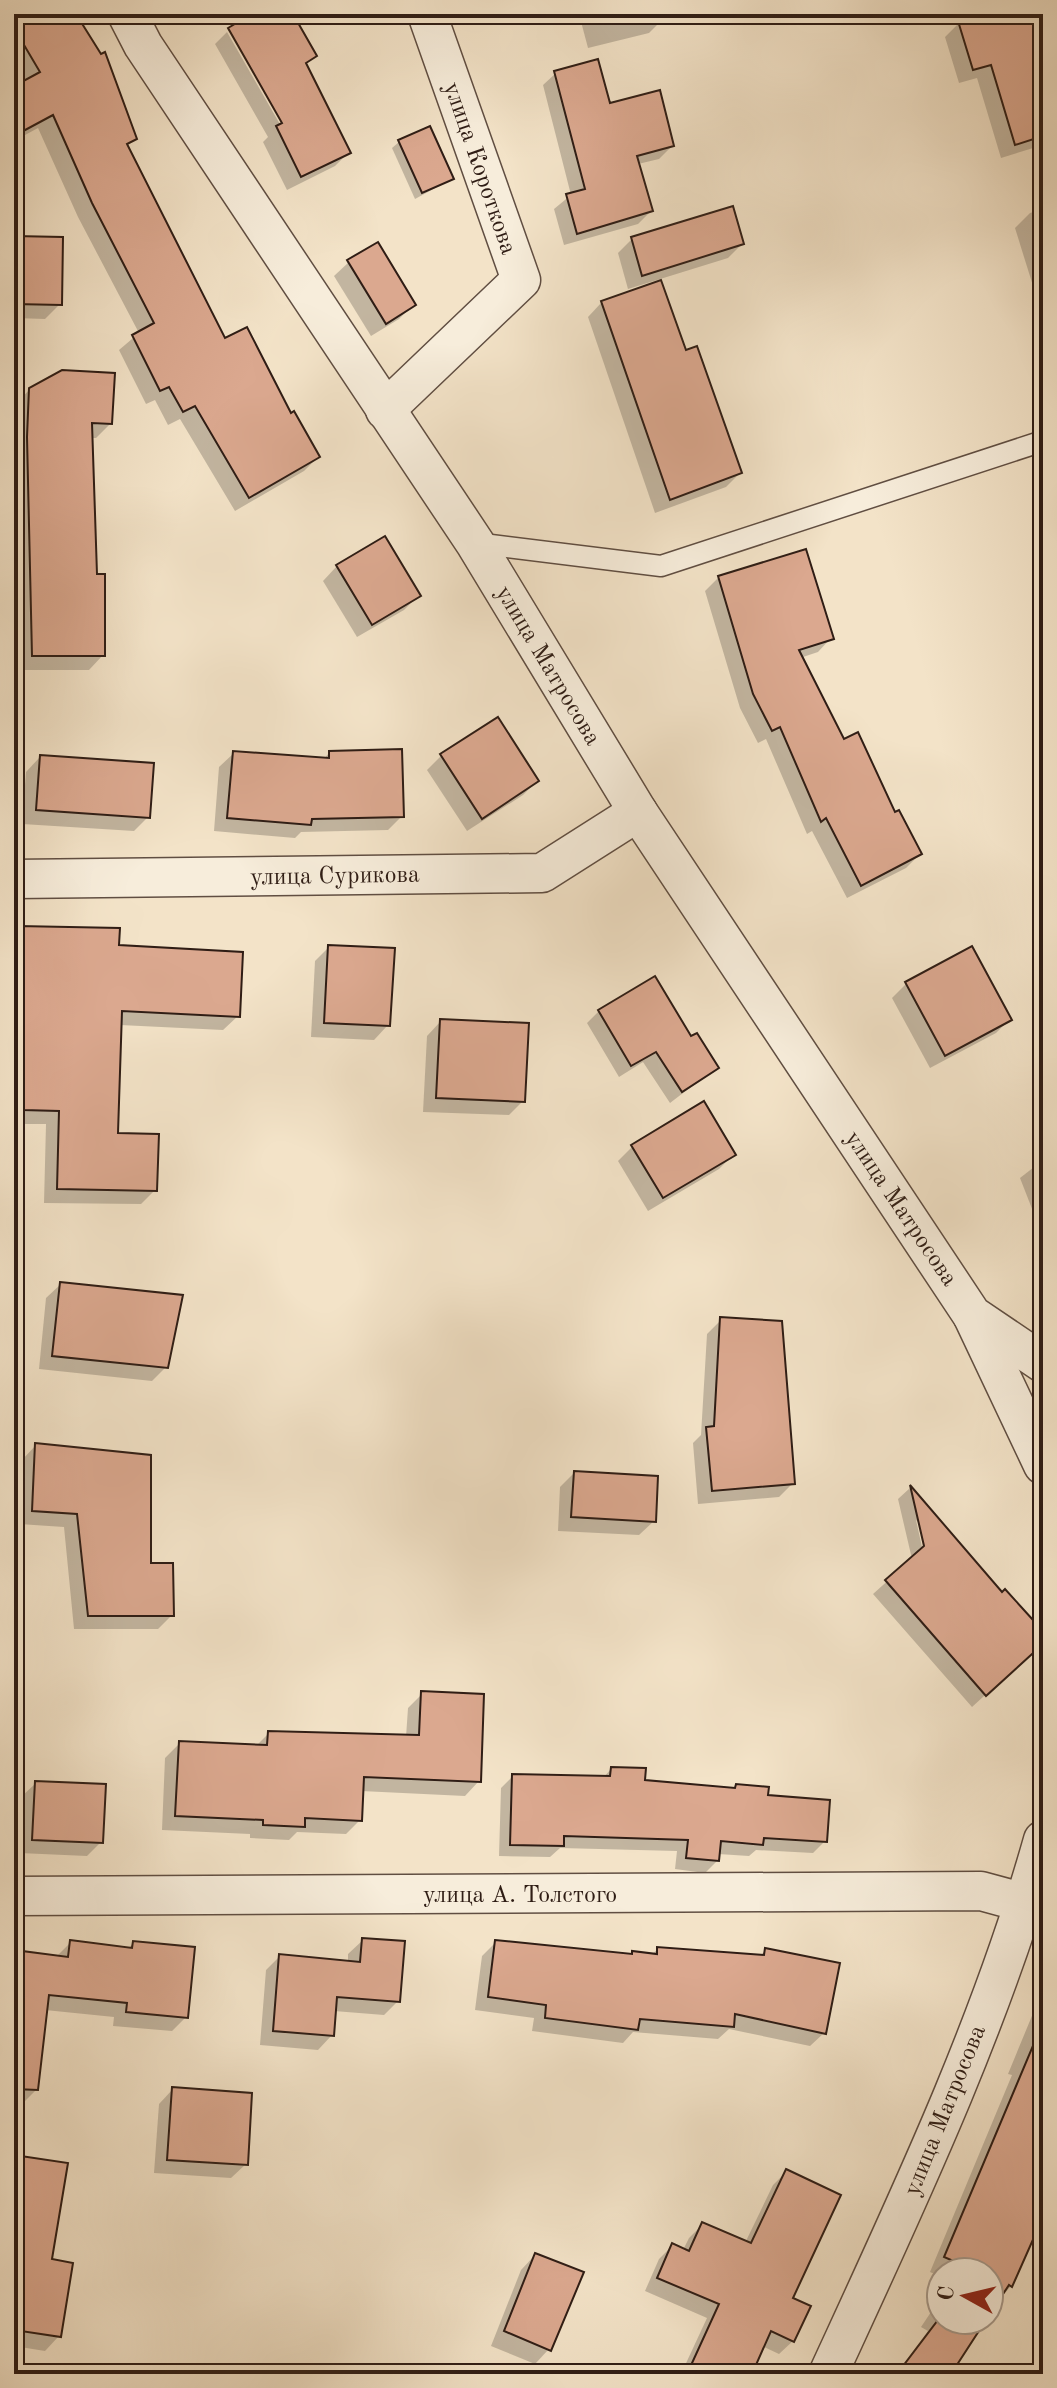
<svg xmlns="http://www.w3.org/2000/svg" width="1057" height="2388" font-family="'Old Standard TT',serif">
<style>
.shadow{fill:#0003;fill-rule:evenodd}
.building{fill:#dba88f;stroke:#2f1d15;stroke-width:2}
.lines{fill:none;stroke-linecap:round;stroke-linejoin:round}
.lane-casing{stroke:#604e42;stroke-width:23}
.street-casing{stroke:#604e42;stroke-width:41}
.lane{stroke:#f7eddb;stroke-width:20}
.street{stroke:#f7eddb;stroke-width:38}
.labels{text-anchor:middle;stroke-width:6;stroke-linejoin:round;paint-order:stroke}
.street-label{font-size:24px;fill:#2f1d15;stroke:#f7eddb}
</style>
<rect width="100%" height="100%" fill="#f3e3c8"/>
<filter id="stains"><feTurbulence type="fractalNoise" baseFrequency=".0025" numOctaves="4"/><feColorMatrix values="0 0 0 0 .2 0 0 0 0 .09 0 0 0 0 .02 0 0 0 .5 -.17"/></filter>
<radialGradient id="worn" r=".72"><stop offset=".6" stop-color="#630" stop-opacity="0"/><stop offset="1" stop-color="#630" stop-opacity=".3"/></radialGradient>
<g class="shadow">
<path d="M 14,14 L 74,14 L 135,138 L 126,147 L 224,341 L 290,416 L 318,457 L 304,471 L 235,511 L 180,419 L 168,425 L 155,400 L 146,404 L 119,350 L 139,333 L 78,217 L 38,128 L 14,141 L 14,89 L 24,83 L 14,66 Z"/>
<path d="M 256,14 L 291,14 L 314,56 L 305,65 L 349,152 L 335,166 L 287,190 L 263,142 L 268,137 L 215,44 L 227,32 L 285,133 L 288,131 L 232,31 L 228,31 Z"/>
<path d="M 579,14 L 662,14 L 663,19 L 649,33 L 588,48 Z"/>
<path d="M 987,14 L 1035,14 L 1043,40 L 1043,145 L 1001,158 L 977,78 L 959,83 L 945,37 L 959,23 Z"/>
<path d="M 556,73 L 672,146 L 659,159 L 638,164 L 651,211 L 638,224 L 564,245 L 554,209 L 571,195 L 543,85 Z"/>
<path d="M 399,142 L 452,179 L 415,199 L 392,148 Z"/>
<path d="M 1043,209 L 1043,318 L 1015,228 L 1030,213 Z"/>
<path d="M 14,238 L 60,304 L 45,319 L 14,318 Z"/>
<path d="M 632,239 L 742,244 L 728,258 L 628,289 L 618,253 Z"/>
<path d="M 349,262 L 413,305 L 399,319 L 371,336 L 334,276 Z"/>
<path d="M 602,302 L 685,353 L 740,473 L 726,487 L 655,513 L 588,317 Z"/>
<path d="M 30,389 L 110,424 L 96,438 L 91,438 L 95,576 L 103,655 L 89,670 L 18,670 L 14,438 L 16,404 Z"/>
<path d="M 337,566 L 418,596 L 404,610 L 357,637 L 323,581 Z"/>
<path d="M 719,577 L 831,638 L 818,652 L 800,658 L 844,742 L 920,854 L 906,868 L 847,898 L 812,831 L 807,834 L 766,739 L 758,743 L 740,708 L 705,591 Z"/>
<path d="M 498,719 L 537,781 L 523,795 L 467,831 L 427,770 L 441,756 Z"/>
<path d="M 234,753 L 323,760 L 329,753 L 402,816 L 388,830 L 301,832 L 295,838 L 214,831 L 219,767 Z"/>
<path d="M 40,757 L 148,817 L 134,831 L 22,824 L 26,772 Z"/>
<path d="M 19,928 L 117,947 L 238,1016 L 223,1030 L 120,1025 L 116,1135 L 155,1190 L 141,1204 L 44,1203 L 46,1124 L 14,1124 L 14,933 Z"/>
<path d="M 329,947 L 388,1025 L 374,1040 L 311,1037 L 315,961 Z"/>
<path d="M 906,984 L 1010,1019 L 996,1033 L 930,1068 L 892,998 Z"/>
<path d="M 599,1011 L 691,1039 L 717,1067 L 670,1103 L 643,1062 L 619,1077 L 587,1023 Z"/>
<path d="M 441,1021 L 523,1101 L 509,1115 L 423,1112 L 427,1036 Z"/>
<path d="M 703,1104 L 733,1155 L 719,1169 L 648,1211 L 618,1161 L 632,1147 Z"/>
<path d="M 1043,1160 L 1043,1237 L 1020,1178 Z"/>
<path d="M 61,1284 L 166,1367 L 152,1381 L 39,1369 L 46,1298 Z"/>
<path d="M 721,1320 L 793,1483 L 779,1497 L 698,1504 L 693,1443 L 701,1435 L 707,1334 Z"/>
<path d="M 36,1445 L 149,1565 L 172,1615 L 158,1629 L 74,1629 L 64,1527 L 19,1524 L 22,1460 Z"/>
<path d="M 574,1473 L 654,1521 L 639,1535 L 558,1531 L 560,1487 Z"/>
<path d="M 910,1488 L 1002,1595 L 1043,1634 L 1043,1642 L 972,1707 L 873,1594 L 912,1559 L 898,1499 ZM 916,1520 L 921,1525 L 928,1555 L 924,1556 Z"/>
<path d="M 422,1694 L 479,1781 L 465,1796 L 361,1791 L 360,1820 L 346,1834 L 297,1832 L 289,1840 L 250,1838 L 250,1834 L 162,1830 L 165,1758 L 180,1743 L 255,1747 L 269,1733 L 406,1737 L 408,1708 Z"/>
<path d="M 611,1769 L 643,1782 L 732,1790 L 736,1786 L 766,1797 L 825,1841 L 813,1853 L 756,1850 L 749,1856 L 718,1854 L 717,1861 L 705,1873 L 675,1869 L 677,1851 L 560,1848 L 550,1857 L 499,1856 L 501,1788 L 513,1776 L 603,1778 Z"/>
<path d="M 36,1783 L 101,1842 L 87,1856 L 19,1853 L 21,1797 Z"/>
<path d="M 363,1940 L 398,2001 L 384,2015 L 334,2011 L 332,2035 L 318,2050 L 260,2045 L 266,1970 L 280,1956 L 348,1962 L 348,1954 Z"/>
<path d="M 71,1942 L 127,1949 L 134,1943 L 186,2017 L 172,2031 L 113,2026 L 114,2017 L 45,2010 L 36,2090 L 22,2104 L 14,2103 L 14,1952 L 56,1957 Z"/>
<path d="M 496,1942 L 630,1956 L 633,1953 L 651,1955 L 658,1949 L 759,1957 L 766,1950 L 824,2033 L 810,2046 L 729,2029 L 718,2039 L 633,2032 L 623,2043 L 532,2031 L 534,2018 L 475,2010 L 482,1956 Z"/>
<path d="M 1043,1989 L 1043,2203 L 1011,2286 L 989,2312 L 989,2272 L 941,2272 L 941,2277 L 930,2272 L 1012,2075 L 1008,2074 Z"/>
<path d="M 173,2089 L 246,2164 L 231,2178 L 154,2173 L 159,2104 Z"/>
<path d="M 14,2157 L 59,2336 L 45,2351 L 14,2346 Z"/>
<path d="M 786,2172 L 793,2341 L 779,2354 L 762,2346 L 749,2374 L 681,2374 L 707,2318 L 645,2291 L 659,2259 L 672,2246 L 683,2250 L 689,2238 L 702,2225 L 745,2243 L 773,2185 Z"/>
<path d="M 535,2255 L 549,2349 L 535,2364 L 491,2346 L 521,2270 Z"/>
<path d="M 941,2297 L 941,2320 L 984,2320 L 949,2374 L 896,2374 L 928,2331 L 921,2327 Z"/>
</g>
<g class="building">
<path d="M 14,14 L 76,14 L 101,54 L 105,52 L 137,139 L 127,144 L 225,338 L 247,327 L 291,413 L 294,411 L 320,457 L 249,498 L 195,406 L 183,412 L 169,387 L 160,391 L 132,335 L 154,323 L 92,203 L 53,115 L 14,136 L 14,86 L 40,72 L 14,28 Z"/>
<path d="M 252,14 L 293,14 L 317,56 L 306,63 L 351,153 L 301,177 L 276,126 L 282,123 L 228,28 Z"/>
<path d="M 980,14 L 1037,14 L 1043,33 L 1043,136 L 1015,145 L 991,65 L 973,70 L 958,21 Z"/>
<path d="M 598,59 L 610,103 L 660,90 L 674,146 L 637,156 L 653,211 L 577,234 L 566,194 L 585,189 L 554,71 Z"/>
<path d="M 430,126 L 454,179 L 422,193 L 398,140 Z"/>
<path d="M 733,206 L 744,244 L 642,276 L 631,237 Z"/>
<path d="M 14,236 L 63,237 L 62,305 L 14,304 Z"/>
<path d="M 378,242 L 416,305 L 386,324 L 347,260 Z"/>
<path d="M 661,280 L 686,350 L 697,346 L 742,473 L 670,500 L 601,301 Z"/>
<path d="M 62,370 L 115,373 L 112,424 L 92,423 L 97,574 L 105,574 L 105,656 L 32,656 L 27,437 L 29,388 Z"/>
<path d="M 385,536 L 421,596 L 372,625 L 336,565 Z"/>
<path d="M 806,549 L 834,639 L 799,650 L 844,739 L 858,732 L 895,812 L 899,810 L 922,854 L 861,886 L 826,818 L 821,822 L 780,727 L 772,731 L 753,694 L 718,576 Z"/>
<path d="M 498,717 L 539,781 L 482,819 L 440,754 Z"/>
<path d="M 402,749 L 404,817 L 312,819 L 311,825 L 227,818 L 233,751 L 329,758 L 329,751 Z"/>
<path d="M 40,755 L 154,763 L 150,818 L 36,810 Z"/>
<path d="M 18,926 L 120,928 L 119,945 L 243,952 L 240,1017 L 122,1011 L 118,1133 L 159,1134 L 157,1191 L 57,1189 L 59,1111 L 23,1110 L 22,984 L 16,984 Z"/>
<path d="M 328,945 L 395,948 L 390,1026 L 324,1023 Z"/>
<path d="M 972,946 L 1012,1020 L 945,1056 L 905,982 Z"/>
<path d="M 655,976 L 691,1036 L 697,1033 L 719,1068 L 682,1092 L 656,1052 L 631,1066 L 598,1010 Z"/>
<path d="M 440,1019 L 529,1023 L 525,1102 L 436,1098 Z"/>
<path d="M 704,1101 L 736,1155 L 663,1198 L 631,1145 Z"/>
<path d="M 60,1282 L 183,1295 L 168,1368 L 52,1356 Z"/>
<path d="M 720,1317 L 782,1321 L 795,1484 L 712,1491 L 706,1427 L 714,1426 Z"/>
<path d="M 35,1443 L 151,1455 L 151,1563 L 173,1563 L 174,1616 L 88,1616 L 77,1514 L 32,1511 Z"/>
<path d="M 574,1471 L 658,1476 L 656,1522 L 571,1517 Z"/>
<path d="M 910,1485 L 1002,1592 L 1005,1589 L 1043,1631 L 1043,1644 L 986,1696 L 885,1580 L 924,1546 Z"/>
<path d="M 421,1691 L 484,1694 L 481,1782 L 364,1777 L 362,1821 L 305,1818 L 305,1827 L 263,1825 L 263,1820 L 175,1816 L 179,1741 L 267,1745 L 268,1731 L 419,1735 Z"/>
<path d="M 611,1767 L 646,1768 L 645,1780 L 735,1788 L 736,1784 L 769,1787 L 768,1795 L 830,1800 L 827,1842 L 764,1838 L 763,1845 L 721,1841 L 719,1861 L 686,1858 L 688,1840 L 564,1836 L 564,1846 L 510,1845 L 512,1774 L 610,1776 Z"/>
<path d="M 35,1781 L 106,1784 L 103,1843 L 32,1840 Z"/>
<path d="M 362,1938 L 405,1941 L 400,2002 L 337,1997 L 334,2036 L 273,2031 L 279,1954 L 360,1962 Z"/>
<path d="M 70,1940 L 132,1948 L 133,1941 L 195,1947 L 188,2018 L 126,2012 L 127,2003 L 49,1995 L 38,2090 L 14,2089 L 14,1950 L 68,1957 Z"/>
<path d="M 495,1940 L 632,1954 L 632,1951 L 657,1954 L 657,1947 L 764,1955 L 765,1948 L 840,1963 L 826,2034 L 735,2014 L 734,2027 L 640,2019 L 638,2030 L 545,2018 L 546,2005 L 488,1997 Z"/>
<path d="M 1043,2022 L 1043,2217 L 1012,2287 L 1009,2285 L 989,2315 L 989,2272 L 961,2272 L 965,2266 L 944,2257 Z"/>
<path d="M 172,2087 L 252,2093 L 248,2165 L 167,2160 Z"/>
<path d="M 14,2155 L 68,2163 L 52,2259 L 73,2263 L 61,2337 L 14,2330 Z"/>
<path d="M 786,2169 L 841,2195 L 793,2298 L 811,2306 L 794,2342 L 771,2331 L 752,2374 L 687,2374 L 719,2304 L 657,2278 L 672,2243 L 689,2251 L 702,2222 L 751,2243 Z"/>
<path d="M 535,2253 L 584,2272 L 551,2351 L 504,2331 Z"/>
<path d="M 941,2316 L 941,2320 L 986,2320 L 951,2374 L 897,2374 Z"/>
</g>
<g class="lines">
<g class="lane-casing">
<path id="lane" d="M 475,543 L 661,566 L 1043,441"/>
</g>
<g class="street-casing">
<g id="street">
<path d="M 127,14 L 143,45 L 475,543 L 638,812 L 972,1315 L 1043,1363"/>
<path d="M 385,410 L 521,280 L 427,14"/>
<path d="M 14,879 L 542,873 L 638,812"/>
<path d="M 973,1317 L 1043,1465"/>
<path d="M 14,1896 L 981,1891 L 1025,1903"/>
<path d="M 828,2374 C 908,2200 991,2025 1043,1840"/>
</g>
</g>
<use href="#lane" class="lane"/>
<use href="#street" class="street"/>
</g>
<g class="labels">
<g class="street-label">
<text transform="translate(481 168) rotate(71)" y="8">улица Короткова</text>
<text transform="translate(549 665) rotate(59)" y="8">улица Матросова</text>
<text transform="translate(335 875) rotate(-1)" y="8">улица Сурикова</text>
<text transform="translate(902 1208) rotate(56)" y="8">улица Матросова</text>
<text x="520" y="1902">улица А. Толстого</text>
<text transform="translate(944 2110) rotate(-68)" y="8">улица Матросова</text>
</g>
</g>
<rect width="1057" height="2388" fill="none" stroke="#f3e3c8" stroke-width="48"/>
<rect x="16" y="16" width="1025" height="2356" fill="none" stroke="#2f1d15" stroke-width="4"/>
<rect x="24" y="24" width="1009" height="2340" fill="none" stroke="#2f1d15" stroke-width="2"/>
<g transform="translate(965 2296) rotate(278)"><circle r="38" fill="#f7eddb" stroke="#a79a8c" stroke-width="2"/>
<path d="M0-6L14 30L0 20L-14 30Z" fill="#8f2418"/>
<text y="-12" font-size="22" font-weight="bold" text-anchor="middle" fill="#2f1d15">С</text>
</g>
<rect width="100%" height="100%" filter="url(#stains)"/>
<rect width="100%" height="100%" fill="url(#worn)"/>
</svg>
